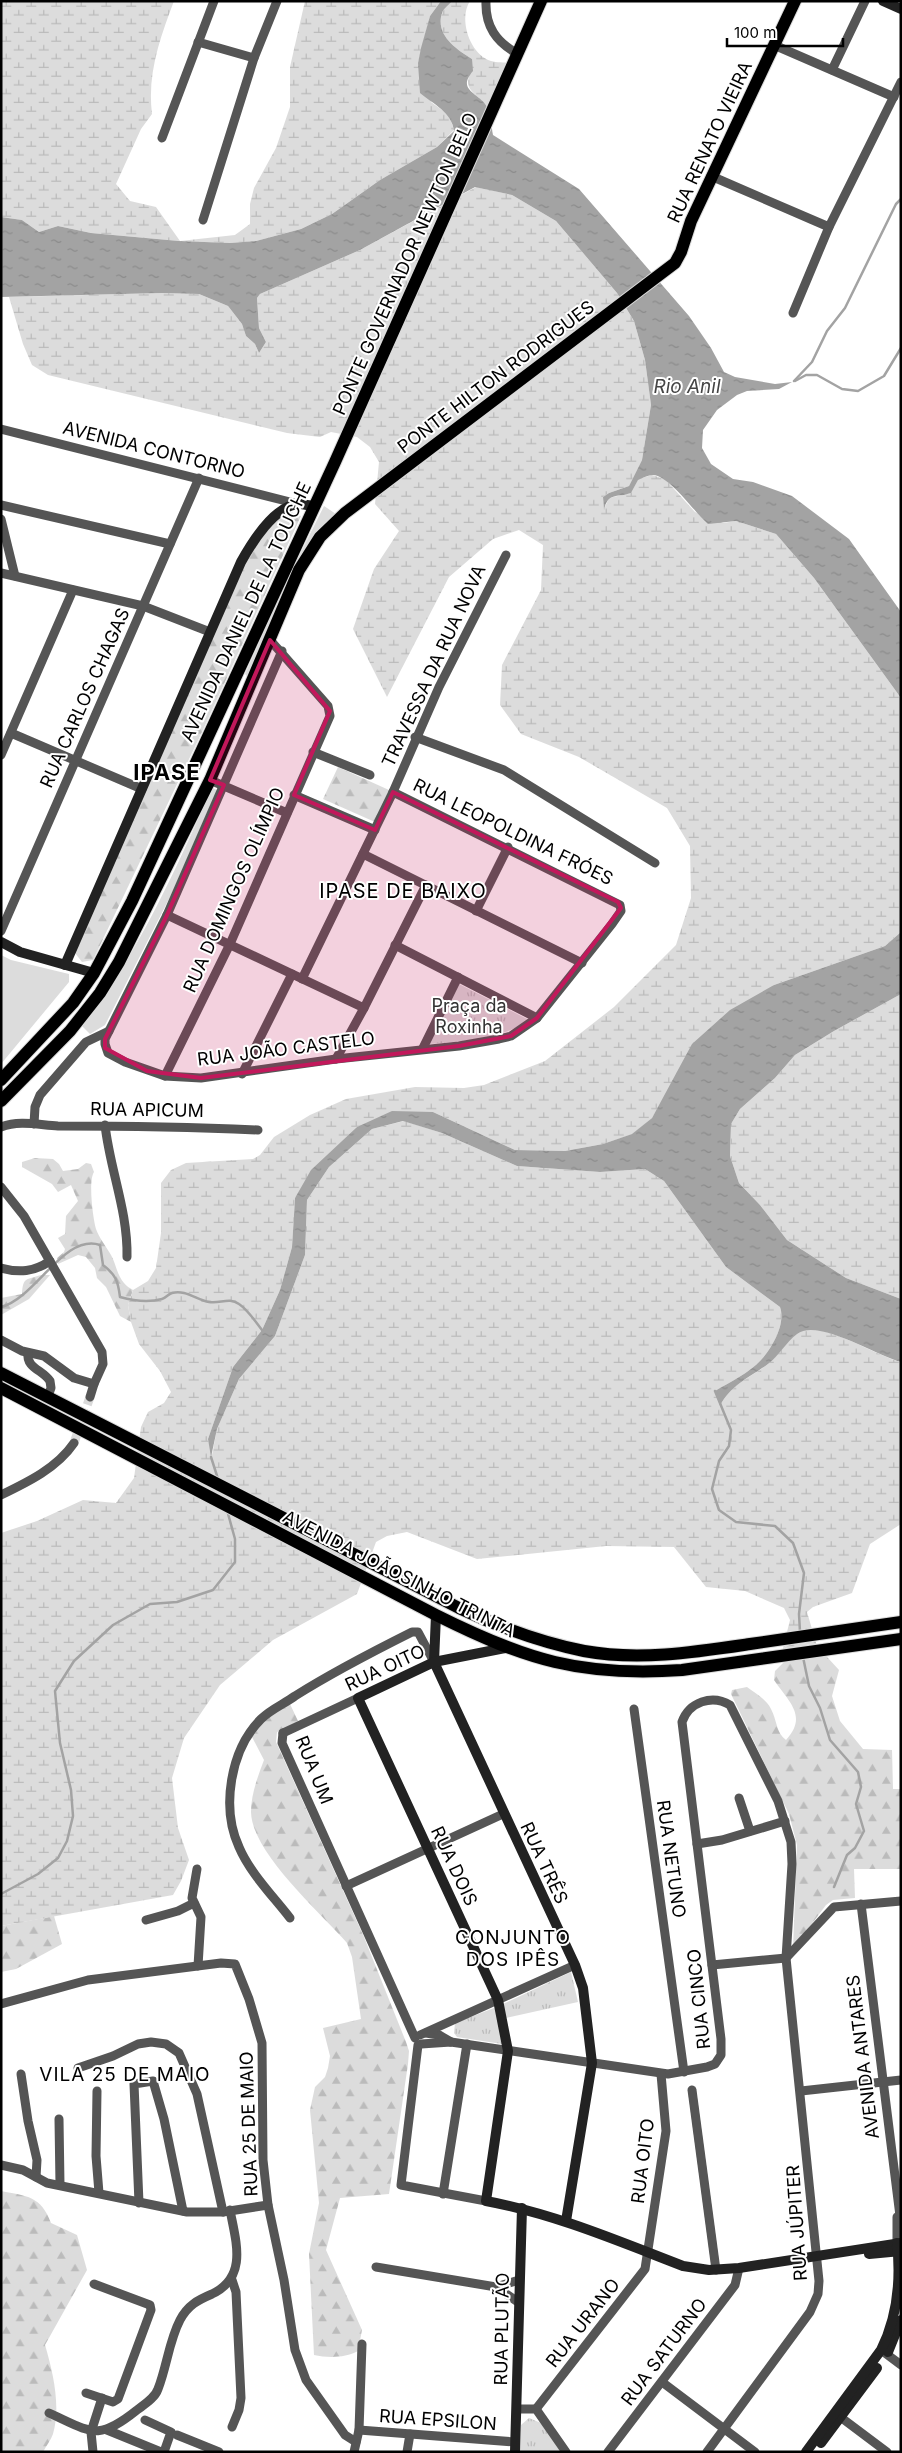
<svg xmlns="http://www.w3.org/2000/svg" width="902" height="2453" font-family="Inter,sans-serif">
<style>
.grass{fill:#dcdcdc}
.forest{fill:url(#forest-firs)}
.wetland{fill:url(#wetland-marsh)}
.park{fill:url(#park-tufts)}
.water{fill:url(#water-ripples)}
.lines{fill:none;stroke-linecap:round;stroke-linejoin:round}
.stream{stroke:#a3a3a3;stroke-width:2.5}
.street-tunnel{stroke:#d9d9d9;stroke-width:9;stroke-dasharray:9 4.5;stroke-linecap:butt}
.primary-casing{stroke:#dbdbdb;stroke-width:14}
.street{stroke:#555;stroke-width:9}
.secondary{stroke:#222;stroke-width:10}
.primary{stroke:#000;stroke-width:12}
.marked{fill:#c2185b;fill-opacity:0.2;stroke:#c2185b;stroke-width:4;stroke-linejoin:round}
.labels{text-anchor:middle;stroke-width:4;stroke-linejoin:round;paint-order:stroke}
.street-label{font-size:18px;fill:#000;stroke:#fff}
.park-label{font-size:18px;fill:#333;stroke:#fff}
.water-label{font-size:19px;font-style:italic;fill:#444;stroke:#fff}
.neighbourhood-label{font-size:19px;letter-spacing:1px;fill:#000;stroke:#fff}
.quarter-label{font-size:20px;letter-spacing:1px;fill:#000;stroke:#fff}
.district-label{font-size:22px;font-weight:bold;letter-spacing:1px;fill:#000;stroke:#fff}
</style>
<defs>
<pattern id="forest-firs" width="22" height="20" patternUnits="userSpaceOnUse" patternTransform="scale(1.25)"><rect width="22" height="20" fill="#dcdcdc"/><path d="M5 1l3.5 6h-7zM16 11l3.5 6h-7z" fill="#bbb"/></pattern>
<pattern id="wetland-marsh" width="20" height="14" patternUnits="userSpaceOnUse" patternTransform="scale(1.25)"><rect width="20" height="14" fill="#dcdcdc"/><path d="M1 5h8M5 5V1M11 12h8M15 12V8" fill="none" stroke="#bbb"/></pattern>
<pattern id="park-tufts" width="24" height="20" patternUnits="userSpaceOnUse" patternTransform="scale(1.25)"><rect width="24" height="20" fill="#dcdcdc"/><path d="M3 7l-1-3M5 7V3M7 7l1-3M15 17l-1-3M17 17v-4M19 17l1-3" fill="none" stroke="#bbb"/></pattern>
<pattern id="water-ripples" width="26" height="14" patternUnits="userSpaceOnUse" patternTransform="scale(1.25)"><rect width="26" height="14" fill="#a3a3a3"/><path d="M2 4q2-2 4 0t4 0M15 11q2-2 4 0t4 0" fill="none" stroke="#8b8b8b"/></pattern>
</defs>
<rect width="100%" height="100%" fill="#fff"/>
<g class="grass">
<path d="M 324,506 L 336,514 L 316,535 L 250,679 L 245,674 L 286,582 Z"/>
<path d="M 212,788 L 217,790 L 172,893 L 105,1025 L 90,1034 L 82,1026 C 138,954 175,871 212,788 Z"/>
<path d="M 1,955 L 11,960 L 69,974 L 69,982 L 1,1064 Z"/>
</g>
<g class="forest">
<path d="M 291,512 L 301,516 L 202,732 L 93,960 L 82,962 L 75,953 L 246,560 C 255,547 275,516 291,512 Z"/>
<path d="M 338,767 L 389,790 L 375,822 L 323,799 Z"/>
<path d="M 35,1158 L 53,1159 L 59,1164 L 63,1171 L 78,1169 L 86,1163 L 91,1164 L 94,1172 C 88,1181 93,1219 96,1229 C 99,1238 106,1246 111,1255 C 116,1264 117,1275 124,1283 C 126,1286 130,1288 133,1290 L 128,1305 L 131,1322 L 120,1316 L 106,1287 L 97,1278 L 95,1268 L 86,1257 L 78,1255 L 58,1264 L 57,1258 L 64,1252 L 65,1249 L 58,1238 L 65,1234 L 66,1216 L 78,1201 L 71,1185 L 58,1192 L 52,1184 L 22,1167 L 22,1162 Z"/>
<path d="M 41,1275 L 50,1275 L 29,1299 L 1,1315 L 1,1298 L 22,1294 C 23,1277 26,1280 41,1275 Z"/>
<path d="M 795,1642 L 817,1646 L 839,1670 L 832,1696 L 840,1721 L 863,1749 L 892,1750 L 893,1789 L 901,1789 L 901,1869 L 854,1869 L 855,1898 L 833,1900 L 826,1905 L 793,1949 L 797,1845 L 789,1814 L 731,1694 L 732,1690 L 747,1687 C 755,1693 766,1699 771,1709 C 777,1720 776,1733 786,1740 C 808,1716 789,1702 774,1680 L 775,1671 L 784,1662 L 783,1648 Z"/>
<path d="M 290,1704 L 298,1721 L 277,1732 L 276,1742 L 364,1937 L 406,2042 L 409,2051 L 408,2064 L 389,2194 L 340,2198 L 326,2250 L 362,2330 L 358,2351 C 345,2358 328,2358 314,2355 L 309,2254 L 319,2203 L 310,2110 L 315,2087 L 325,2077 L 328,2068 L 330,2056 L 323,2028 L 361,2019 L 352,1957 L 347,1943 C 320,1912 252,1853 251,1812 C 251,1794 258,1776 264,1760 L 252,1737 L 262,1721 Z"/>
<path d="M 54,1916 L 62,1944 L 16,1969 L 1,1972 L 1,1926 Z"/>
<path d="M 1,2191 C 27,2196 41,2196 51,2223 L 77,2235 L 87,2270 L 45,2345 C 53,2372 61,2406 53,2434 C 51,2440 46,2446 43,2452 L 1,2452 Z"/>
</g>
<g class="wetland">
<path d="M 1,1 L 174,1 C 160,38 147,74 152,114 L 141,129 L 116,184 L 130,201 L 156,207 L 180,241 L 235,235 L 250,224 L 250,204 L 254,188 L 276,148 L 290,107 L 290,67 L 305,1 L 441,1 L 430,16 L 418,63 L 431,102 L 449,115 L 454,130 L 437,147 L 380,180 L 332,214 L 301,229 L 256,241 L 230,243 L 179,241 L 91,233 L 58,226 L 39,232 L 22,220 L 1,217 Z"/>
<path d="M 452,1 L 470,1 C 458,19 470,55 491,61 C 497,63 505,62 511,63 L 489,108 C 466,84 465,93 472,59 C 456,49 435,35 442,13 C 443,9 449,5 452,1 Z"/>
<path d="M 476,187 L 512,195 L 556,221 L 617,293 L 634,321 L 645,360 L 651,405 L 642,460 L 629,486 L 609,493 L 603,497 L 604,509 L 609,498 L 631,493 L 638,479 L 652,475 L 665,479 L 695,512 L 723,523 L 736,521 L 776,534 L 814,578 L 901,698 L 901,932 L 885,946 L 774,985 L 671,1086 L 652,1118 L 633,1134 L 603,1144 L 565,1151 L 515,1150 L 433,1112 L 357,1127 L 295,1198 L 292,1247 L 280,1290 L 262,1330 L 233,1367 L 208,1439 L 212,1455 L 217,1429 L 239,1379 L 275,1336 L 305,1255 L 307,1200 L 329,1167 L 372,1129 L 404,1121 L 442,1133 L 517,1166 L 600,1172 L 645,1169 L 664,1181 L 726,1267 L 780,1307 C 786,1324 772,1348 761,1360 C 749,1373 730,1382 715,1391 L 720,1406 C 731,1384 750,1378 768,1364 C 779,1355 786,1341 797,1333 C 819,1318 875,1356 901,1362 L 901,1524 L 870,1544 L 852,1593 L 813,1607 L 807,1612 L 817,1646 L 795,1642 L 783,1648 L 790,1620 L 784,1608 L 745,1591 L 706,1587 L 674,1547 L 606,1546 L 477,1559 L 407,1532 L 387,1536 L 376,1542 L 357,1594 L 273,1640 L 220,1685 L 184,1738 L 172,1778 L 178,1828 L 189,1860 L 181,1881 L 173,1895 L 1,1926 L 1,1533 L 37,1521 L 83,1500 L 116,1503 L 134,1478 L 141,1427 L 148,1412 L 164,1403 L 171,1392 L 160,1371 L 139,1344 L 131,1322 L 128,1305 L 133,1290 L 148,1281 L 156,1268 L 161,1233 L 161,1183 L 171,1170 L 186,1163 L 253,1159 L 260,1155 L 274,1137 L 310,1115 L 346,1099 L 415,1087 L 464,1088 L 484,1085 L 545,1061 L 614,1007 L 676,945 L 691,898 L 690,846 L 667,808 L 579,757 L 521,734 L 500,705 L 502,665 L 541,590 L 543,545 L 519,530 L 493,539 L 449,577 L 387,697 L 353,629 L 374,569 L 399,531 L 375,504 L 379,462 L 370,447 L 357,437 L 331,432 L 320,437 L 287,433 L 48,375 L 32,365 L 23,344 L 9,297 L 162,293 L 199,294 L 228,306 L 242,324 L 246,336 L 255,344 L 259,353 L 266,342 L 259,328 L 257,298 L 260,294 L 360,250 Z"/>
<path d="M 901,994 L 901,1299 L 846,1278 L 787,1240 L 760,1205 L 739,1183 L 730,1156 L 731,1124 L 740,1109 L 775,1078 L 795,1055 L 834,1031 Z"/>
</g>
<g class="park">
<path d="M 459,984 L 529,1020 C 500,1040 464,1041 429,1044 Z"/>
<path d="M 571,1972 L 578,2002 L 506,2018 L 503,2004 Z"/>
<path d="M 494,2008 L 496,2010 L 502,2044 L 457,2037 L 454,2033 L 455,2023 Z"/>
<path d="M 529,2418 L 541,2423 L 561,2452 L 520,2452 L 521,2425 Z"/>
</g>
<g class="water">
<path d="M 441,1 L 452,1 C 449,5 443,9 442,13 C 435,35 456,49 472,59 L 473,71 C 456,91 479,92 488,108 C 492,114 491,127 493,135 L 579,189 L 689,316 L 711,348 L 724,372 L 735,377 L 775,384 L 792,382 L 779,389 L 747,391 L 737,395 L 717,410 L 703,430 L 702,448 L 711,464 L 733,479 L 753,482 L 792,496 L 849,539 L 901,612 L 901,698 L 814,578 L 776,534 L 736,521 L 708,524 C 694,512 670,476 653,475 C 649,475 642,478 638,480 L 631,493 C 616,498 608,492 604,510 L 603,497 L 609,493 L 629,486 L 642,460 L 651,405 L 645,360 L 634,321 L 617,293 L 556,221 L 512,195 L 475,187 L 360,250 L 260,294 L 257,298 L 259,328 L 266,342 L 259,353 L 255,344 L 246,336 L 242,324 L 228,306 L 199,294 L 162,293 L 1,297 L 1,217 L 22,220 L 39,232 L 58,226 L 91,233 L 179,241 L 230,243 L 256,241 L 301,229 L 332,214 L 380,180 L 437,147 L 454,131 C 452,112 433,104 420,93 L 418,63 L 421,48 L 430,16 Z"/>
<path d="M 901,932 L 901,994 L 834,1031 L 795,1055 L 775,1078 L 740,1109 L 731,1124 L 730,1156 L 739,1183 L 760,1205 L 787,1240 L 846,1278 L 901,1299 L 901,1362 C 876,1356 818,1318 797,1334 C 786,1342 779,1356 768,1364 C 749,1378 731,1385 720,1406 L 715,1391 C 730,1382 749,1373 761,1360 C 772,1348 786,1324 780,1307 L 726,1267 L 664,1181 L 645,1169 L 600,1172 L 517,1166 L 442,1133 L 403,1121 L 372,1129 L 329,1167 L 307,1200 L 305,1255 L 275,1336 L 239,1379 L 217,1429 L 211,1457 L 208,1439 L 233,1367 L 262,1330 L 280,1290 L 292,1247 L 295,1198 L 311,1170 L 357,1127 L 392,1111 L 433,1112 L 515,1150 L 565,1151 L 603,1144 L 632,1134 L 652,1118 L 692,1044 L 730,1010 L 774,985 L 885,946 Z"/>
</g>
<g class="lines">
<g class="stream">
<path d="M 794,381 L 812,362 L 827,331 L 845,308 L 896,204 L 901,199"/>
<path d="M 795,381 L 806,375 L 817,375 L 842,389 L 858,391 L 884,376 L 901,348"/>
<path d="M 1,1307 C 36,1298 64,1233 100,1245 L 103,1265 C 116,1275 118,1281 120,1297 C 134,1301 148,1303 162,1299 C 166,1298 168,1294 172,1293 C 185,1289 197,1300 209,1302 C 220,1304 229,1297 239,1304 C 248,1310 255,1321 262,1330"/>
<path d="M 715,1391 L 731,1430 L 729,1446 L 719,1461 L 712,1489 L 719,1510 L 736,1522 L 775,1526 L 793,1543 L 804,1573 L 799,1614 L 800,1632"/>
<path d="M 211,1457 L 218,1479"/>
<path d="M 803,1657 L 809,1686 L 820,1708 L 830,1740 L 858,1772 L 861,1787 L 856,1804 L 864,1831 L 855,1848 L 847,1855 L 834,1887"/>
<path d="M 1,1894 L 38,1874 L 58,1858 L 67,1841 L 73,1816 L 71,1790 L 60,1743 L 55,1691 L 74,1661 L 113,1625 L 150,1604 L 177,1602 L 213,1590 L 235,1562 L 235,1539 L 227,1510"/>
</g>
<path class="street-tunnel" d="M 74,1443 L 90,1397"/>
<g class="primary-casing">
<g id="primary">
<path d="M 1,1080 L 73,1003 L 94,973 L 132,901 L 335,462 L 541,1"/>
<path d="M 1,1101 L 70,1031 L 100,993 L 119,962 L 210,780 L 299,570 L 320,537 L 345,513 L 675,263 L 681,252 L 691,221 L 795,1"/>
<path d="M 1,1373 L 459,1608 C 499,1627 540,1642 584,1651 C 639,1661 696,1652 750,1644 C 800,1637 851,1629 901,1622"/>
<path d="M 1,1388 L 436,1615 C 526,1660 581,1677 682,1670 L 901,1639"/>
</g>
</g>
<g class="street">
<path d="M 486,1 C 485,26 496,42 518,54"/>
<path d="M 198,42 L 254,58"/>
<path d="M 774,45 L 894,97"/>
<path d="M 832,70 L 865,1"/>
<path d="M 162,138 L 214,1"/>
<path d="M 711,176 L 829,227"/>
<path d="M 203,220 L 254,58 L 277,1"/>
<path d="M 793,313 L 829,227 L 901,82"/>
<path d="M 1,429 L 298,504"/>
<path d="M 1,505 L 170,544"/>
<path d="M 1,519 L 15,576"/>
<path d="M 1,573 L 143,606 L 210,632"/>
<path d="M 282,651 L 167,915 L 105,1039 L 105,1044 L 108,1053 L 125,1062 L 165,1076 L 201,1078 L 336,1059 L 459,1046 L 499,1039 L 511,1036 L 537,1018 L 612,924 L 621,911 L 620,905 L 393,792"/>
<path d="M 11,733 L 142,789"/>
<path d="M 415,737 L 504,770 L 655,863"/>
<path d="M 313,752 L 370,775"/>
<path d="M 1,755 L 73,590"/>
<path d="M 210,780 L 287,813"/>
<path d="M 294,795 L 375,830"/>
<path d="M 363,854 L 582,963"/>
<path d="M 476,911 L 508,847"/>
<path d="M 167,915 L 364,1008"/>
<path d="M 1,931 L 199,478"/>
<path d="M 395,945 L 537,1018"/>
<path d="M 302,979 L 393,792 L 439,687 L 506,555"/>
<path d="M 423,1048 L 458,977"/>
<path d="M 336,1059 L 364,1008 L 426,885"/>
<path d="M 242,1074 L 292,974"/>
<path d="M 165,1076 L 230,944 L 330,716 L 328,706 L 270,640"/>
<path d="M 34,1124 L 35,1107 L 40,1095 L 86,1042 L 109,1031"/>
<path d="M 105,1125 C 110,1170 128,1211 127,1257"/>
<path d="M 1,1127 C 19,1120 39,1125 58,1126 C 125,1126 192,1127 258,1130"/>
<path d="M 1,1187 L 24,1216 L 102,1352 L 103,1364 L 94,1384 L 74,1378 L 44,1356 L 22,1351 L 1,1340"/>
<path d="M 1,1268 C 19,1273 34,1272 50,1261"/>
<path d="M 28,1353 C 26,1368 43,1370 50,1381 L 51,1388 L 48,1396"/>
<path d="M 90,1397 L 94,1384"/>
<path d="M 1,1495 C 28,1482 57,1468 74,1443"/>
<path d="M 634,1709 L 684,2072"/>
<path d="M 283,1733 L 282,1743 L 415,2038"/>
<path d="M 283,1733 L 358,1698"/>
<path d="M 739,1798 L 750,1831"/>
<path d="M 697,1844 L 722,1840 L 785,1821"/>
<path d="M 197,1869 L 192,1898 L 201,1917 L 198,1966"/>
<path d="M 346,1886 L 503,1814"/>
<path d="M 861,1904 L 901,2224"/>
<path d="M 290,1918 C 273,1896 250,1873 239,1847 C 221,1808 230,1750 261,1719 C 271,1709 284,1704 295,1696 C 333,1672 372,1652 412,1632 L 418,1632 L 434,1662"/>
<path d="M 146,1920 L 178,1911 L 194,1903"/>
<path d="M 712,1965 L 786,1958 L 834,1907 L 901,1901"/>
<path d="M 1,2004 L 88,1980 L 221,1963 L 235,1964 L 249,1999 L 262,2043 L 263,2160 L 268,2205 L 284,2280 L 295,2350 L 306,2380 L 345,2435 L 356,2442"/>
<path d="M 426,2033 L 439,2035 L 451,2042"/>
<path d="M 420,2035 L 575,1965"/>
<path d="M 421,2044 L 451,2042 L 668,2074 L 707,2067 L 715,2064 L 721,2055 L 721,2039 L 682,1722 C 689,1702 712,1694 730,1705 L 778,1801 L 791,1842 L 792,1864 L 786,1958 L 819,2281 L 818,2294 L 810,2312 L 707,2452"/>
<path d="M 418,2045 L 401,2185 L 486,2201"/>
<path d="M 78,2068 L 113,2056 L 138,2044 L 151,2042 L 166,2044 L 179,2053 L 197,2094 L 223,2212"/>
<path d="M 21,2074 L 28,2121 L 37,2160 L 36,2177"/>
<path d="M 692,2090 L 716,2270"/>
<path d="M 97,2091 L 96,2156 L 99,2193"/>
<path d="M 801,2091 L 901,2080"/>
<path d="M 59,2119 L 60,2185"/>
<path d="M 1,2165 L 23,2170 L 47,2183 L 187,2212 L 223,2212 L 268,2205"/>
<path d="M 443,2194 L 467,2044"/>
<path d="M 139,2203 L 134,2084 L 153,2081 L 164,2119 L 183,2211"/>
<path d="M 897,2217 L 897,2243"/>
<path d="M 376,2267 L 496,2287 L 519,2280"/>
<path d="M 232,2280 L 236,2292 L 241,2398 L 239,2410 L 232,2427"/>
<path d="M 496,2287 L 518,2302"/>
<path d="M 881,2350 L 901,2365"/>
<path d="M 662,2382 L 755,2452"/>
<path d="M 86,2393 L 113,2402 L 118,2399 L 151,2310 L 150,2305 L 94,2284"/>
<path d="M 517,2409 L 536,2409 L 566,2452"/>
<path d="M 536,2409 L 645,2269 L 666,2131 L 661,2074"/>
<path d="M 49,2413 C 91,2432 97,2442 137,2410 C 145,2404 155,2398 158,2389 C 167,2366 169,2341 180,2320 C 188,2305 198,2300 212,2294 C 248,2277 236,2242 230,2210"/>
<path d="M 835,2413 L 887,2452"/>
<path d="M 145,2420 L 171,2432 L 164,2452"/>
<path d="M 107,2430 L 161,2452"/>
<path d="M 359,2430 L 515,2442"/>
<path d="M 177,2435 L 219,2452"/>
<path d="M 93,2452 L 91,2432 L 102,2398"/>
<path d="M 354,2452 L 359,2430 L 362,2344"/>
<path d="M 407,2452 L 410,2434"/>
<path d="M 608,2452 L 735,2285 L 739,2268"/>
</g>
<g class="secondary">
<path d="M 883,1 L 901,9"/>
<path d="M 1,942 L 20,952 L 94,973"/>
<path d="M 65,965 L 241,562 C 251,544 275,505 299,504 C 304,504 310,506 315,506"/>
<path d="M 436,1615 L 434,1662 L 575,1965 L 583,1988 L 592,2063 L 566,2221"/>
<path d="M 505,1648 L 434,1662 L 358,1698 L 498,2000 L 508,2051 L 486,2201 C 555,2214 618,2241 683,2266 L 709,2270 L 739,2268 L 901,2243"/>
<path d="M 869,2254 L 901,2251"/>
<path d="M 888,2352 L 901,2320"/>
<path d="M 821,2443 L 877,2368"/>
<path d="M 515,2452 L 522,2208"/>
<path d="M 806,2452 L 881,2350 C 898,2316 901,2280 897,2243"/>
</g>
<use href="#primary" class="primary"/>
</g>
<path class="marked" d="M 270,640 L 330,711 L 294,795 L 375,830 L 393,792 L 618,902 L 621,908 L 537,1018 L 511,1036 L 459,1046 L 201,1078 L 147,1071 L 105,1048 L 105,1039 L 167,915 L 224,785 L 210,780 Z"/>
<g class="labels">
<g class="street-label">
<text transform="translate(710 142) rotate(-65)" y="6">RUA RENATO VIEIRA</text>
<text transform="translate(405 264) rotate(-66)" y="6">PONTE GOVERNADOR NEWTON BELO</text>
<text transform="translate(496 377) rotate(-37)" y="6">PONTE HILTON RODRIGUES</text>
<text transform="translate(154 450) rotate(14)" y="6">AVENIDA CONTORNO</text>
<text transform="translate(246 612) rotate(-65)" y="6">AVENIDA DANIEL DE LA TOUCHE</text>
<text transform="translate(434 666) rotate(-65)" y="6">TRAVESSA DA RUA NOVA</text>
<text transform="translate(85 698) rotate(-66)" y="6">RUA CARLOS CHAGAS</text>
<text transform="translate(513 832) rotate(26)" y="6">RUA LEOPOLDINA FRÓES</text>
<text transform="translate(234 890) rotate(-66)" y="6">RUA DOMINGOS OLÍMPIO</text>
<text transform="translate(286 1049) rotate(-7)" y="6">RUA JOÃO CASTELO</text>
<text transform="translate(147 1110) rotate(1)" y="6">RUA APICUM</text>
<text transform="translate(399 1574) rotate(27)" y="6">AVENIDA JOÃOSINHO TRINTA</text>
<text transform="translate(385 1668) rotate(-25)" y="6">RUA OITO</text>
<text transform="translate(314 1770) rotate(68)" y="6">RUA UM</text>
<text transform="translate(671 1859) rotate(82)" y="6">RUA NETUNO</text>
<text transform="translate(544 1863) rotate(65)" y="6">RUA TRÊS</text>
<text transform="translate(454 1866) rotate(65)" y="6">RUA DOIS</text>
<text transform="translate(699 1999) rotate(-96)" y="6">RUA CINCO</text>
<text transform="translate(863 2057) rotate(-97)" y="6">AVENIDA ANTARES</text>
<text transform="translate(249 2124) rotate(-92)" y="6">RUA 25 DE MAIO</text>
<text transform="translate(643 2161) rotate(-83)" y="6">RUA OITO</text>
<text transform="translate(797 2223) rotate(-94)" y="6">RUA JÚPITER</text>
<text transform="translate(583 2323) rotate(-52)" y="6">RUA URANO</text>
<text transform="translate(502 2329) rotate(-89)" y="6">RUA PLUTÃO</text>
<text transform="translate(664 2352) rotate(-53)" y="6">RUA SATURNO</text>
<text transform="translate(438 2420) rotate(4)" y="6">RUA EPSILON</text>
</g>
<g class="park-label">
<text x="469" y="1012">Praça da<tspan x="469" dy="21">Roxinha</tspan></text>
</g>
<g class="water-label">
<text x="687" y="393">Rio Anil</text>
</g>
<g class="neighbourhood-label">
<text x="513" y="1944">CONJUNTO<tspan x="513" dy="22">DOS IPÊS</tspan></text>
<text x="125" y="2081">VILA 25 DE MAIO</text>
</g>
<g class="quarter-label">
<text x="403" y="898">IPASE DE BAIXO</text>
</g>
<g class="district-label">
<text x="167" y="780">IPASE</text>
</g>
</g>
<rect width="902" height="2453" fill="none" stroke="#000000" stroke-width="5"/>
<path d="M727 38v8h116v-8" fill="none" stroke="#000000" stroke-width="2.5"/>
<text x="734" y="38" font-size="15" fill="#000000" stroke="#ffffff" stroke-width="4" paint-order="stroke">100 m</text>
</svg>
